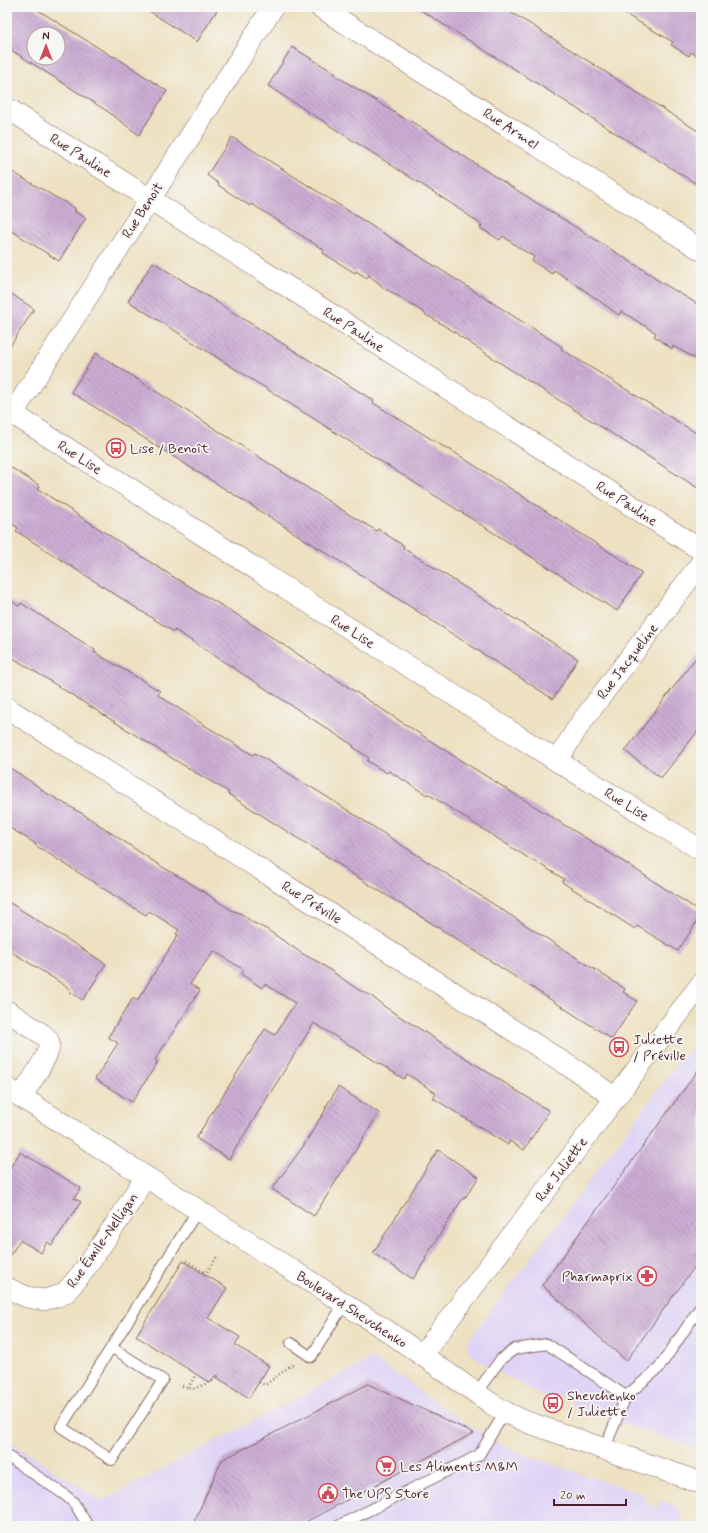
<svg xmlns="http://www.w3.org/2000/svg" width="708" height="1533" font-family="Mynerve,sans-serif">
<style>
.built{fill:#dfd4f5}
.building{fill:url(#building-back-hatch);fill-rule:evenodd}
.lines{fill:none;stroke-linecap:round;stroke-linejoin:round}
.service-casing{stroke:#836360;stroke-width:12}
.minor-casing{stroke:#836360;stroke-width:22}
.path{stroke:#836360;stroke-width:2.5;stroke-dasharray:1 3;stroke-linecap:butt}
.service{stroke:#fff;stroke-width:10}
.minor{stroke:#fff;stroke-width:21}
.labels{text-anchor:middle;stroke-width:3.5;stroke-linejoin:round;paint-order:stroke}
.street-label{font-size:14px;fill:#4a1f2b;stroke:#f6f6f2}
.poi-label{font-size:14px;fill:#4a1f2b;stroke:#f6f6f2;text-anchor:start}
</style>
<defs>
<pattern id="building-back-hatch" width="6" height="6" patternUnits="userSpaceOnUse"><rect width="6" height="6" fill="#ccadd4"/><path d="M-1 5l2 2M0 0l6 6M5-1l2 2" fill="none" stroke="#a88cac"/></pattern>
</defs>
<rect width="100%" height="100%" fill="#f6f6f2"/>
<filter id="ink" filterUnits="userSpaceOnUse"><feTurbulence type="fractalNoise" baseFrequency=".025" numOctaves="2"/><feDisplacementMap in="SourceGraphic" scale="8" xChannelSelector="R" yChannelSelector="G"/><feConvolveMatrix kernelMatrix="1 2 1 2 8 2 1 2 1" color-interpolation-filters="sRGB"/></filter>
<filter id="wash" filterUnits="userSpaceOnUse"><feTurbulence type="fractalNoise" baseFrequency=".012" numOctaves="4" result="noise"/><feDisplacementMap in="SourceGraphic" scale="16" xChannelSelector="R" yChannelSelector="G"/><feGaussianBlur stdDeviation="0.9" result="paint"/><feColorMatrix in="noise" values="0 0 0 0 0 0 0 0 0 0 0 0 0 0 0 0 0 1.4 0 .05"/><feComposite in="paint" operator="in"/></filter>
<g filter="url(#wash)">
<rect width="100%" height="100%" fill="#ede1c1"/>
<g class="built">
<path d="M 701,1033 L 701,1450 L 572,1406 L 573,1400 L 559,1395 L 556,1401 L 540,1395 L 485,1364 L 472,1355 L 468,1351 L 467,1346 L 468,1341 Z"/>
<path d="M 373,1358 L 446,1410 L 495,1442 L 519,1453 L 645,1495 L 643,1502 L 658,1507 L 660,1501 L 670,1504 L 679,1509 L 682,1515 L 681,1526 L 7,1526 L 7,1440 L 102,1501 Z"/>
</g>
<g id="blocks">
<g class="building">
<path d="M 7,7 L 33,7 L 113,57 L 114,56 L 167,91 L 139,135 L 107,111 L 11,50 L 12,48 L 7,45 ZM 34,34 L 58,34 L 58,58 L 34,58 Z"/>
<path d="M 143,7 L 219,7 L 197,42 Z"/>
<path d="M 416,7 L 502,7 L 538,29 L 701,133 L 701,187 Z"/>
<path d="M 613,7 L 701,7 L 701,59 L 691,52 L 689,56 L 671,45 L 673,42 Z"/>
<path d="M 292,47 L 335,73 L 335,75 L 400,116 L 408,121 L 409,120 L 442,141 L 442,142 L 491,174 L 655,277 L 654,278 L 701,306 L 701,362 L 673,346 L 672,349 L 654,336 L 656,333 L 621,311 L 619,315 L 587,292 L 554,270 L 552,274 L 532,261 L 534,257 L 518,247 L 503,236 L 500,240 L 480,228 L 482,225 L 449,202 L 268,86 Z"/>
<path d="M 232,137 L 562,347 L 561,349 L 701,436 L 701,490 L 505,366 L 458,335 L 458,334 L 430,317 L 427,316 L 423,312 L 393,293 L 385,289 L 369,275 L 367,278 L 356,271 L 355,273 L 323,253 L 324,250 L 252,204 L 250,206 L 218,185 L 219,184 L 207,175 Z"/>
<path d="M 7,169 L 76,209 L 74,211 L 86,218 L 59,261 L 7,228 Z"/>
<path d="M 153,262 L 374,401 L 373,403 L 449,450 L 449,449 L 642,573 L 617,611 L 128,301 Z"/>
<path d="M 7,291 L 34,309 L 7,351 Z"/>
<path d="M 96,353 L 350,515 L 377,531 L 378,529 L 404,546 L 403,548 L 578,659 L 553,699 L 352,569 L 71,392 Z"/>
<path d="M 7,465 L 40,486 L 38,489 L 172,576 L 236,614 L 457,758 L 624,862 L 701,912 L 701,915 L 678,951 L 637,926 L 635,929 L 562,882 L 564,879 L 533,860 L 533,861 L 428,794 L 427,795 L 389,771 L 387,773 L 367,761 L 369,758 L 353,747 L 354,746 L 175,630 L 174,632 L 16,531 L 18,528 L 7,520 Z"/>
<path d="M 7,598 L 19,606 L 21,603 L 95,650 L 94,652 L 160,691 L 158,695 L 201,723 L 253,755 L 255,753 L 324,795 L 625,989 L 623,992 L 637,1001 L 612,1039 L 444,931 L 349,872 L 345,868 L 228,794 L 229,792 L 191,770 L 7,654 Z"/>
<path d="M 701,651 L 701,727 L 661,778 L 625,751 Z"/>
<path d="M 7,766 L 42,789 L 41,790 L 83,814 L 159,865 L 190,883 L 231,910 L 242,914 L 252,922 L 266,929 L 303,954 L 320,963 L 357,989 L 370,995 L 385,1007 L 549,1111 L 524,1150 L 510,1141 L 508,1145 L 433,1098 L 436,1093 L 407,1074 L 404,1079 L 314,1023 L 229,1159 L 196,1138 L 265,1029 L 275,1035 L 295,1003 L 265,984 L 262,988 L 241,974 L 244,970 L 214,951 L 190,984 L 200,990 L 155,1060 L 158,1062 L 132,1102 L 95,1079 L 118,1043 L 108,1037 L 133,998 L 137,1001 L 178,935 L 176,934 L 179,930 L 149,911 L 146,915 L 131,906 L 35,845 L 36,844 L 7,826 Z"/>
<path d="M 7,901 L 106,964 L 83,1000 L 70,992 L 69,988 L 7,949 Z"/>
<path d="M 701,1066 L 701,1258 L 626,1361 L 542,1285 Z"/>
<path d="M 338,1087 L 379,1113 L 314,1216 L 272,1189 L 302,1148 L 326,1109 L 325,1108 Z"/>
<path d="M 438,1150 L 479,1177 L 464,1199 L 463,1198 L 425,1258 L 426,1259 L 413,1279 L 373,1253 Z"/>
<path d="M 20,1152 L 81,1188 L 74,1198 L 81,1202 L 52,1245 L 47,1242 L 41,1253 L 20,1240 L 7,1260 L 7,1173 Z"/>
<path d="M 183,1261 L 227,1288 L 208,1318 L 240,1337 L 235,1345 L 269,1366 L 249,1398 L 215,1376 L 210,1383 L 136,1336 Z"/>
<path d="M 368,1384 L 474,1433 L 298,1526 L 192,1526 L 222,1460 Z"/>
</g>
</g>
</g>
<g filter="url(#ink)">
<use href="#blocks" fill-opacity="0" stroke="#836360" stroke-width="1"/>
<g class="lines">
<g class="service-casing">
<g id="service">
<path d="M 291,1343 L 311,1357 L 344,1304"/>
<path d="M 111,1347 L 163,1380 L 112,1460 L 61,1427 L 198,1210"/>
<path d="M 476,1393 L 501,1359 L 515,1349 L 547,1344 L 626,1396"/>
<path d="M 604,1450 L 626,1396 L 659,1368 L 701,1306"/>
<path d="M 7,1456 L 65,1495 L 74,1503 L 88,1526"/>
<path d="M 338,1526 L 479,1455 L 505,1412"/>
</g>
</g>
<g class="minor-casing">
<g id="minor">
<path d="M 320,7 L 701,250"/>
<path d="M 7,108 L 701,550"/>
<path d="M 7,410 L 557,761 L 701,850"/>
<path d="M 13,413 L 273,7"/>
<path d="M 7,708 L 580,1073 L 615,1098"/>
<path d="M 557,761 L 580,724 L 701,563"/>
<path d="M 7,1011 L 42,1034 C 46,1037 50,1041 49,1047 C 47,1059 28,1086 21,1097"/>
<path d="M 7,1088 L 386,1330 L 492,1404 L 505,1412 L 527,1422 L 701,1483"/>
<path d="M 7,1288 L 27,1297 L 44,1300 L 58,1296 L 66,1292 L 82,1273 L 122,1215 L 145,1177"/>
<path d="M 422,1355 L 701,984"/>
</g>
</g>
<g class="path">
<path d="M 186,1261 L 206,1273"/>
<path d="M 205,1275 L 218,1255"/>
<path d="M 259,1382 L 265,1385 L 293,1364"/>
<path d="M 178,1385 L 193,1389 L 215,1380 L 219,1375"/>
<path d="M 188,1388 L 196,1374"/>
</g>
<use href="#service" class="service"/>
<use href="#minor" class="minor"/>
</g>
</g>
<defs>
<g id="bus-ring" transform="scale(1)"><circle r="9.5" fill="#f6f6f2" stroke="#d1495b" stroke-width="1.5"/><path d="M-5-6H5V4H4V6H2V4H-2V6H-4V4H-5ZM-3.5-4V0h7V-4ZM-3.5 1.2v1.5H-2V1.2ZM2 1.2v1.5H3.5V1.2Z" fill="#d1495b"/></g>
<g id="pharmacy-ring" transform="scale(1)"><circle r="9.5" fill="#f6f6f2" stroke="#d1495b" stroke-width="1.5"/><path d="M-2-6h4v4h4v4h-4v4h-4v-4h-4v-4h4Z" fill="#d1495b"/></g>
<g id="supermarket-ring" transform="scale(1)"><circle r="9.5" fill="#f6f6f2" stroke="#d1495b" stroke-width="1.5"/><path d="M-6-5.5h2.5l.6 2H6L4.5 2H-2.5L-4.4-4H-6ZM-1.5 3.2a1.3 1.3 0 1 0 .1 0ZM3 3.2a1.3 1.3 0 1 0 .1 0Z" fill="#d1495b"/></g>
<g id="civic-ring" transform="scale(1)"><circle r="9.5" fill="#f6f6f2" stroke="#d1495b" stroke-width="1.5"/><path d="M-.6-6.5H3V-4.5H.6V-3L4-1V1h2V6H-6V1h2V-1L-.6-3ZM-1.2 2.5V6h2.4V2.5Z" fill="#d1495b"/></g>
</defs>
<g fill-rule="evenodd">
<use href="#bus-ring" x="116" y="448"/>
<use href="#bus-ring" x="619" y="1047"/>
<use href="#pharmacy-ring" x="647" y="1276"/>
<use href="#bus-ring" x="553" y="1403"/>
<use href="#supermarket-ring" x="386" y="1466"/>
<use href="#civic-ring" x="328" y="1493"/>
</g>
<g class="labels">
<g class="street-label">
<text transform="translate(511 128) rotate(33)" y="5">Rue Armel</text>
<text transform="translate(81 155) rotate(32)" y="5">Rue Pauline</text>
<text transform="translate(142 210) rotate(-57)" y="5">Rue Benoit</text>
<text transform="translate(354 329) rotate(33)" y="5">Rue Pauline</text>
<text transform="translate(80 457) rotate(33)" y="5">Rue Lise</text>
<text transform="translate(627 503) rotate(33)" y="5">Rue Pauline</text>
<text transform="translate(353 631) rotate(33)" y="5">Rue Lise</text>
<text transform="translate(627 661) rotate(-53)" y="5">Rue Jacqueline</text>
<text transform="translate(627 804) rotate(32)" y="5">Rue Lise</text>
<text transform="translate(312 902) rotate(32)" y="5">Rue Préville</text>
<text transform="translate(561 1169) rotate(-53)" y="5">Rue Juliette</text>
<text transform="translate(102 1240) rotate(-55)" y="5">Rue Émile-Nelligan</text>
<text transform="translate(352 1309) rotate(33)" y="5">Boulevard Shevchenko</text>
</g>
<g class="poi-label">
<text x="130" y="453">Lise / Benoît</text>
<text x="633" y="1044">Juliette<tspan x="633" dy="16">/ Préville</tspan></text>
<text x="633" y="1281" text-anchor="end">Pharmaprix</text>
<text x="567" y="1400">Shevchenko<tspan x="567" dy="16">/ Juliette</tspan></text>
<text x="400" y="1471">Les Aliments M&amp;M</text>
<text x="342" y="1498">The UPS Store</text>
</g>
</g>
<rect width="708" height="1533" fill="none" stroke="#f6f6f2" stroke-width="24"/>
<g transform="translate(46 46)"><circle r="19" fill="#f6f6f2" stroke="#b1a0a2"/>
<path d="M0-3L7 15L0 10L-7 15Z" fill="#d1495b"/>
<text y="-6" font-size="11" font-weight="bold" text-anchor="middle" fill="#4a1f2b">N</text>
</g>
<path d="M554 1499v6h72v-6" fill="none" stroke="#4a1f2b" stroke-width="2"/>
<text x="560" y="1499" font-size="12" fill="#4a1f2b" stroke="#f6f6f2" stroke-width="3" paint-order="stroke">20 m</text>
</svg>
